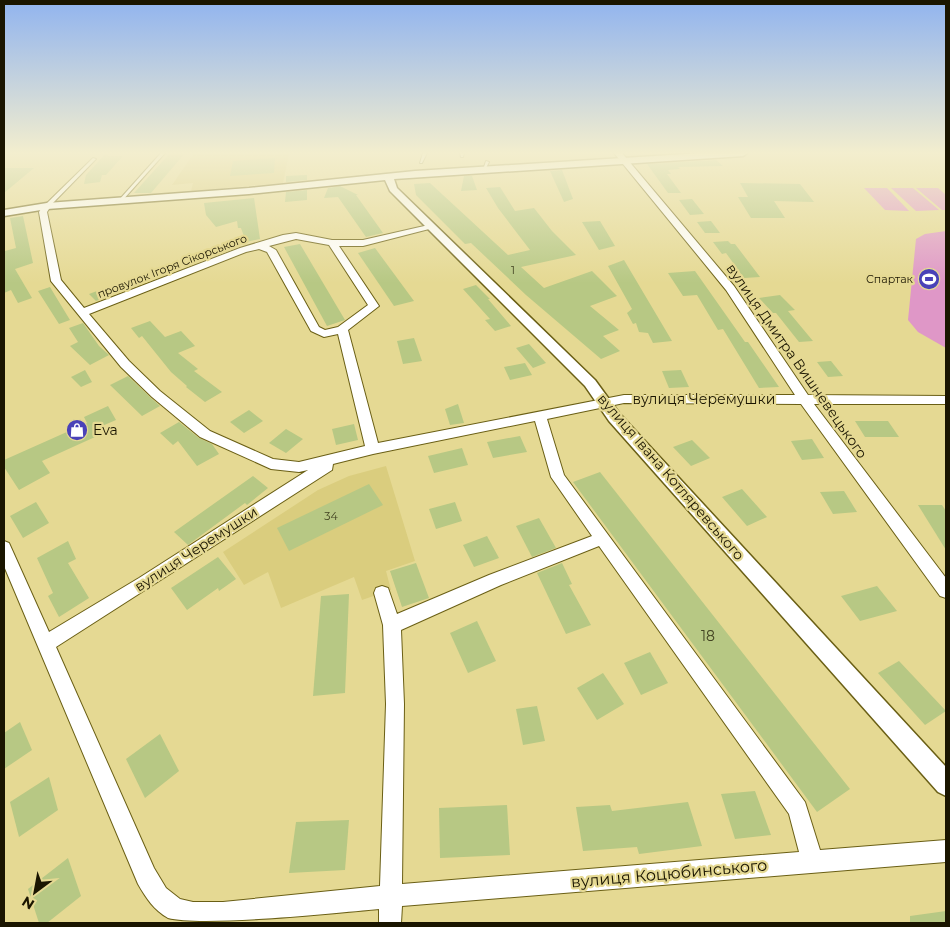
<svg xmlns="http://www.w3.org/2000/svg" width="950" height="927" font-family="Montserrat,sans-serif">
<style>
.built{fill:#dacd7e}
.green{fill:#df97c7}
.building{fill:#b7c884}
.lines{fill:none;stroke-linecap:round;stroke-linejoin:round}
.service-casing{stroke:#6a5f15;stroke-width:2}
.minor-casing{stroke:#6a5f15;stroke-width:2}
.tertiary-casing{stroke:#6a5f15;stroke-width:3}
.service{fill:#fff;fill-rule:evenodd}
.minor{fill:#fff;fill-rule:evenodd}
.tertiary{fill:#fff;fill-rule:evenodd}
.labels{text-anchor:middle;stroke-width:4.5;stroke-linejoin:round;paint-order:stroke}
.far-street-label{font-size:11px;fill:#1a1500;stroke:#e5d993}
.number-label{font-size:11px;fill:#414221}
.far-poi-label{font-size:11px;fill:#1a1500;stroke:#e5d993;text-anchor:end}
.street-label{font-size:14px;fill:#1a1500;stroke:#e5d993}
.poi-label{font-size:14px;fill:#1a1500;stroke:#e5d993;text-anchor:start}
.near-number-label{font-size:14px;fill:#414221}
.near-street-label{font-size:16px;fill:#1a1500;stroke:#e5d993}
</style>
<rect width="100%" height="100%" fill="#e5d993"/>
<g class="built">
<path d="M 194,153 L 289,153 L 289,154 L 283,183 L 191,191 L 193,183 L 172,185 Z"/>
<path d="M 386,466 L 415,561 L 386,571 L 391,590 L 362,600 L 354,577 L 281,608 L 268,572 L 244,585 L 223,552 L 318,490 L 349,476 Z"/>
</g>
<g class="green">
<path d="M 864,188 L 887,188 L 909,211 L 885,210 Z"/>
<path d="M 891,188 L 913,188 L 939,210 L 916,211 Z"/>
<path d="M 916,188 L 938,188 L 946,195 L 946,210 L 942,210 Z"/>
<path d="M 946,231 L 946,348 L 918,332 L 908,320 L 916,239 L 925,234 Z"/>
</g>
<g class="building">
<path d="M 106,153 L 109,153 L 108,156 L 123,156 L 106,175 L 102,175 L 100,182 L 84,184 L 86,175 Z"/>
<path d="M 170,153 L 185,153 L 151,193 L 134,193 Z"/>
<path d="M 275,158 L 274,173 L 230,176 L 233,161 Z"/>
<path d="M 716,160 L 723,166 L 678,167 L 680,169 L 668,170 L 671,174 L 667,174 L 681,193 L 668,193 L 647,164 Z"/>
<path d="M 4,168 L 34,168 L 4,193 Z"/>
<path d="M 562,170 L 573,199 L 564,202 L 550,171 Z"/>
<path d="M 307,175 L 307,180 L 286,182 L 286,176 Z"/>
<path d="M 464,176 L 472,176 L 477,190 L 461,191 Z"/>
<path d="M 430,183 L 508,255 L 530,250 L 498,208 L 486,188 L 500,187 L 515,211 L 534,208 L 552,231 L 576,255 L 521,267 L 544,288 L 592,271 L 617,296 L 590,306 L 619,330 L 603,336 L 620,351 L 601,359 L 526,295 L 471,243 L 465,244 L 416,195 L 414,184 Z"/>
<path d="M 740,183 L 800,184 L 814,202 L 774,201 L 785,218 L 751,218 L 738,197 L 748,197 Z"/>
<path d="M 340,186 L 358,195 L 356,195 L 383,233 L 366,237 L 338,197 L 324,198 L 328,188 Z"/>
<path d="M 307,190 L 307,200 L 285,202 L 286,192 Z"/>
<path d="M 254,198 L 260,239 L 246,242 L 241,228 L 238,228 L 237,221 L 216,227 L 206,215 L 204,203 Z"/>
<path d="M 692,199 L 704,214 L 690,215 L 679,200 Z"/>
<path d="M 23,216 L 33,263 L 15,269 L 32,298 L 18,303 L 11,290 L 4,293 L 4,249 L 5,251 L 16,248 L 10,218 Z"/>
<path d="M 600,221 L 615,246 L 599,250 L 582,222 Z"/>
<path d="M 711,221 L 720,233 L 705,233 L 697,222 Z"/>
<path d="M 728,241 L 731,244 L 735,244 L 760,277 L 744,278 L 726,253 L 722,254 L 713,242 Z"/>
<path d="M 300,244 L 345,320 L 327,326 L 284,247 Z"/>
<path d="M 375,248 L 414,301 L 394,306 L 358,253 Z"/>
<path d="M 624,260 L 672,341 L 653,343 L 648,333 L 639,332 L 636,323 L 633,324 L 627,313 L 632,309 L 608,266 Z"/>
<path d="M 695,271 L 745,342 L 748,342 L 779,387 L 759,388 L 723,329 L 718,330 L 697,295 L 683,296 L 668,273 Z"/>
<path d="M 476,285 L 490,299 L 488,299 L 511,326 L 495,331 L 485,320 L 490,319 L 463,289 Z"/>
<path d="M 50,287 L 56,297 L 70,320 L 59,324 L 38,291 Z"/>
<path d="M 105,288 L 111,296 L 96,301 L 89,294 Z"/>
<path d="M 780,295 L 795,310 L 788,311 L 813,341 L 799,342 L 776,313 L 773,313 L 759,298 Z"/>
<path d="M 150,321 L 165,337 L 181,331 L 195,346 L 178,353 L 198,369 L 194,371 L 222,392 L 205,402 L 186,387 L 187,386 L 171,372 L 142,336 L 139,338 L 131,328 Z"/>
<path d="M 83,323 L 99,346 L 109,355 L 90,365 L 70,346 L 78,342 L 69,328 Z"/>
<path d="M 414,338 L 422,361 L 403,364 L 397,341 Z"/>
<path d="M 529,344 L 546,363 L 533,368 L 516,348 Z"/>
<path d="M 831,361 L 843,376 L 828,377 L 817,362 Z"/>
<path d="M 525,363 L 532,375 L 510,380 L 504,367 Z"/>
<path d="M 85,370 L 92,382 L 81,387 L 71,377 Z"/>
<path d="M 681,370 L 689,387 L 669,388 L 662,371 Z"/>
<path d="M 128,376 L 151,398 L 160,406 L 142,416 L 110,385 Z"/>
<path d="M 458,404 L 464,423 L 450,425 L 445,409 Z"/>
<path d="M 108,406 L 116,420 L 102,426 L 106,432 L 42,461 L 50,473 L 19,490 L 4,467 L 4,460 L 87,423 L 84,417 Z"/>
<path d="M 249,410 L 263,421 L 244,433 L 230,422 Z"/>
<path d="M 855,421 L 888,421 L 899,437 L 865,437 Z"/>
<path d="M 179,422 L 199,438 L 212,444 L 219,454 L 197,466 L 178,441 L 173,445 L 160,433 Z"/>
<path d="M 354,424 L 358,440 L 336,445 L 332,429 Z"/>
<path d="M 286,429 L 303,439 L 286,453 L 269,443 Z"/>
<path d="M 520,436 L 527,452 L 493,458 L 487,442 Z"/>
<path d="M 812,439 L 824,458 L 802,460 L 791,441 Z"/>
<path d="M 692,440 L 710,458 L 691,466 L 673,447 Z"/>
<path d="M 462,448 L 468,465 L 434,473 L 428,456 Z"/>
<path d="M 600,472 L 850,789 L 817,812 L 573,482 Z"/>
<path d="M 253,476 L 268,488 L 247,505 L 245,503 L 188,545 L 174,532 Z"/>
<path d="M 369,484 L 383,505 L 289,551 L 277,528 Z"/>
<path d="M 742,489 L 767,517 L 747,526 L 722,497 Z"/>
<path d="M 844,491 L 857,512 L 833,514 L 820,492 Z"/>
<path d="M 36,502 L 49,523 L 23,538 L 10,516 Z"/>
<path d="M 455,502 L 462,521 L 436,529 L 429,509 Z"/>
<path d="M 918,505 L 942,505 L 946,511 L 946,550 Z"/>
<path d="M 539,518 L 556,548 L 532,557 L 516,526 Z"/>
<path d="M 487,536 L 499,558 L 474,567 L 463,545 Z"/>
<path d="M 68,541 L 76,559 L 68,563 L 89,598 L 59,617 L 48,596 L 53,593 L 37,558 Z"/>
<path d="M 218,557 L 236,579 L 219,591 L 218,588 L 187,610 L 171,588 Z"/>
<path d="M 416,563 L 429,598 L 402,607 L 390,571 Z"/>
<path d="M 562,563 L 572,584 L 569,585 L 591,625 L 566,634 L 537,573 Z"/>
<path d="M 877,586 L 897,611 L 860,621 L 841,596 Z"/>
<path d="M 349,594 L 345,693 L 313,696 L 321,596 Z"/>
<path d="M 477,621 L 496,661 L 468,673 L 450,633 Z"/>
<path d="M 650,652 L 668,683 L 641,695 L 624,663 Z"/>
<path d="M 899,661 L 946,711 L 925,725 L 878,673 Z"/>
<path d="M 603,673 L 624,704 L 597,720 L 577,688 Z"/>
<path d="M 537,706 L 545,741 L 523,745 L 516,709 Z"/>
<path d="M 20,722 L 32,750 L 4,769 L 4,733 Z"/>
<path d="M 160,734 L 179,771 L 145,798 L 126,759 Z"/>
<path d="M 49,777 L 58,810 L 19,837 L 10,802 Z"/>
<path d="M 755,791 L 771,835 L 735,839 L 721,794 Z"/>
<path d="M 688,802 L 702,846 L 639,854 L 637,847 L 583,851 L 576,807 L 610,805 L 612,811 Z"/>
<path d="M 507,805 L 510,855 L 440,858 L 439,808 Z"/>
<path d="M 349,820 L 345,870 L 289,873 L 296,822 Z"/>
<path d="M 68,858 L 81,896 L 47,923 L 39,923 L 28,889 Z"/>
<path d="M 946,911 L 946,923 L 910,923 L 910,916 Z"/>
</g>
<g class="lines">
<g class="service-casing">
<g id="service">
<path d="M 161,153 L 165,153 L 121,202 L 119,202 L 119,200 Z"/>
<path d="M 423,153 L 427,153 L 422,163 L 420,163 Z"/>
<path d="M 460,153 L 464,153 L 463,157 L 461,157 Z"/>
<path d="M 93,158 L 96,159 L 49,207 L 45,207 L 45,205 Z"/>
<path d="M 486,161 L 489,162 L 485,170 L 483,170 Z"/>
</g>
</g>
<g class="minor-casing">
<path id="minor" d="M 614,153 L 622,153 L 734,286 L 808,395 L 946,396 L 946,404 L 814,404 L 946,578 L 946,598 L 940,596 L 801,404 L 624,403 L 547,419 L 564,475 L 805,802 L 820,850 L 946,840 L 946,862 L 402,906 L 401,923 L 379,923 L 379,909 C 336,913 201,927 168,918 C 154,910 146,898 138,884 L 4,566 L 4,541 L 9,543 L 49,632 L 139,578 L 308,470 L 299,472 L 271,469 L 200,437 L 152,397 L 121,367 L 51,281 L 39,212 L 44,204 L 51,206 L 47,212 L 61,280 L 84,308 L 240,248 L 283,235 L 296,233 L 332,240 L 363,240 L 433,224 L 433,228 L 363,246 L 339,246 L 379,306 L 348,330 L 378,443 L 624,395 L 795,395 L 726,290 ZM 296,239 L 329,245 L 368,305 L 338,327 L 325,330 L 319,327 L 276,250 L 269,246 ZM 259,249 L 267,252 L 311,331 L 324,337 L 338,334 L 365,446 L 299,462 L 273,459 L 210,431 L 160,391 L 129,361 L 89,314 L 246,252 ZM 535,421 L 551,477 L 592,536 L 489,575 L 397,614 L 388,588 L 382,586 L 376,588 L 374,593 L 383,625 L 386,704 L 380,886 L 223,902 L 193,902 L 180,899 L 166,888 L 154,868 L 56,647 L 332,470 L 333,464 L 373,454 ZM 599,546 L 789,814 L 799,852 L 402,884 L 404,704 L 401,630 L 501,585 Z"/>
</g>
<g class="tertiary-casing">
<path id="tertiary" d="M 702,153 L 747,153 L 743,156 L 394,179 L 397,188 L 595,380 L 619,413 L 946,767 L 946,796 L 938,792 L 609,421 L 585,386 L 390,191 L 385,180 L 249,194 L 47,209 L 4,216 L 4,210 L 47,203 L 249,188 L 415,171 Z"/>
</g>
<use href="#service" class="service"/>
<use href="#minor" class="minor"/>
<use href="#tertiary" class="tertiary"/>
</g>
<linearGradient id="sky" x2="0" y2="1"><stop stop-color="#91b4ef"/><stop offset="0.54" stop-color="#f3eece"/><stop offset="1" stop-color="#f3eece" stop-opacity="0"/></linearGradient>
<rect width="950" height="283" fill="url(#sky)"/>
<defs>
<g id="stadium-disc" transform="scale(1.125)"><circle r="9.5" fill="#4a42b8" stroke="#e5d993"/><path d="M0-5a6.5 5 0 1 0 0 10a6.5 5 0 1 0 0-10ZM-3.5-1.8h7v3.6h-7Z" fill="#fff"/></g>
<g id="shop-disc" transform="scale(1.125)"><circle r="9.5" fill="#4a42b8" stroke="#e5d993"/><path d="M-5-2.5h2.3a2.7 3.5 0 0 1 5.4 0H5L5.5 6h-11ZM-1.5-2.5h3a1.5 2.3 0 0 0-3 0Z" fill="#fff"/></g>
</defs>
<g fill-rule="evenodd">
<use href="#stadium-disc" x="929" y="279"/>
<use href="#shop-disc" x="77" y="430"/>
</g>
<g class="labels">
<g class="far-street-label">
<text transform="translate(172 266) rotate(-21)" y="4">провулок Ігоря Сікорського</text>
</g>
<g class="number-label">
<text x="513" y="274">1</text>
<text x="331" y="520">34</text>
</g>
<g class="far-poi-label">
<text x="913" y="283">Спартак</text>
</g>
<g class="street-label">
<text transform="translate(797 361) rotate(55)" y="5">вулиця Дмитра Вишневецького</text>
<text x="704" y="404">вулиця Черемушки</text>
<text transform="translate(671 477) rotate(49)" y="5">вулиця Івана Котляревського</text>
<text transform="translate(196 549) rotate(-33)" y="5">вулиця Черемушки</text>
</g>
<g class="poi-label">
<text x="93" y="435">Eva</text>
</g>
<g class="near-number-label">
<text x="708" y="641">18</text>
</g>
<g class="near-street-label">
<text transform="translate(669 873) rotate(-5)" y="6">вулиця Коцюбинського</text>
</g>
</g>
<rect width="950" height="927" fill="none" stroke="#1a1500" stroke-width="10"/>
<g transform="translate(35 892) rotate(212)" stroke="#e5d993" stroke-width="4" paint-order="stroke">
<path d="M0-4L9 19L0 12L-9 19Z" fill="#1a1500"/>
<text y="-8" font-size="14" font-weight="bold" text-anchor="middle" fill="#1a1500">N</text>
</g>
</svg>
